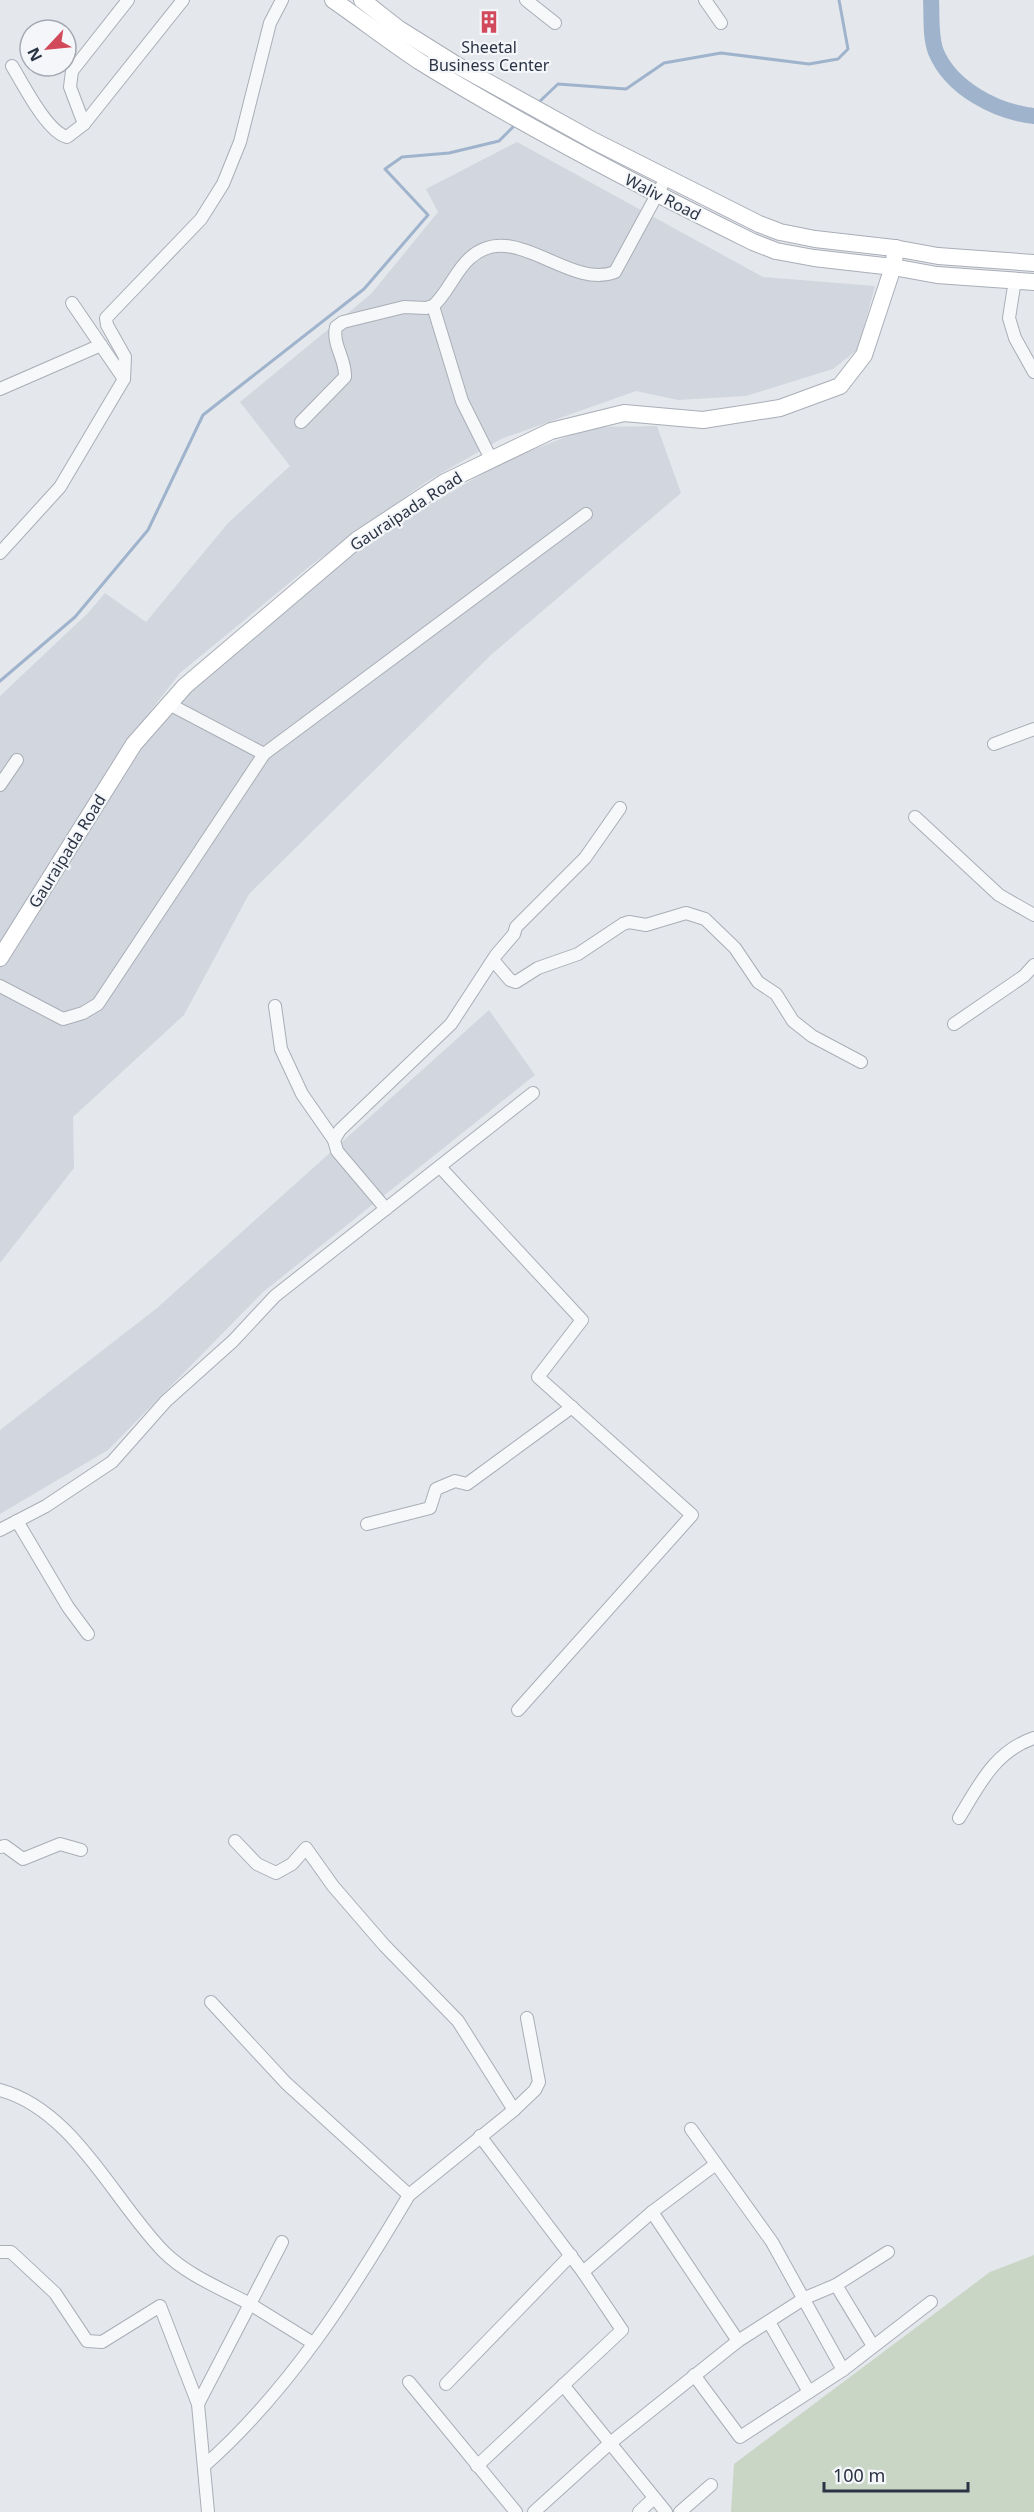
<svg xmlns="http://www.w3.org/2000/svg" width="1034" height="2512" font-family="'Noto Sans',sans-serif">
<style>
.built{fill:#d2d6de}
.green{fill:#c9d6c5}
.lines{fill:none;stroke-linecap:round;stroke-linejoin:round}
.stream{stroke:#9fb4cc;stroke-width:3}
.river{stroke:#9fb4cc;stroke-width:16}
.street-casing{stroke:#a9aeb7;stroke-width:14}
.secondary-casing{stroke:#a9aeb7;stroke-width:18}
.street{stroke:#f7f8fa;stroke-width:12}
.secondary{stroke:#fff;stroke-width:16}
.labels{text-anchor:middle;stroke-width:4.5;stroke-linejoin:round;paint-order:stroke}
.poi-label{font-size:16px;fill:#2b3445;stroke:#f4f6f9}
.street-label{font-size:16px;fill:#2b3445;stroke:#f4f6f9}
</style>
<rect width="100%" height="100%" fill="#e4e7ec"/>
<g class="built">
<path d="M 517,142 L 763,277 L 875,286 L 858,349 L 833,369 L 746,396 L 678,400 L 636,391 L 501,439 L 426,482 L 310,566 L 180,673 L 129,739 L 0,944 L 0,696 L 88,613 L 105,593 L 146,622 L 228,523 L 290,466 L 240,402 L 371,294 L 438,212 L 426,189 Z"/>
<path d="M 657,426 L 681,493 L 492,654 L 249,894 L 184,1015 L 73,1117 L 74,1168 L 0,1263 L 0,965 L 143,738 L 188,690 L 369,540 L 506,460 L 592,427 Z"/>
<path d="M 489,1010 L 535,1075 L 263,1292 L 108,1450 L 0,1514 L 0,1430 L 157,1308 Z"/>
</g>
<path class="green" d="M 1034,2255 L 1034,2512 L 731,2512 L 734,2464 L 990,2272 Z"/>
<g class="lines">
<g class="stream">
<path d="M 538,103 L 558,84 L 626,89 L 664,63 L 721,53 L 809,64 L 838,59 L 848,49 L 839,0"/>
<path d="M 0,681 L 75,617 L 148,530 L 203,415 L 364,289 L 428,215 L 385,169 L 402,157 L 449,153 L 499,141 L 516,124"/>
</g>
<path class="river" d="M 931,0 C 932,16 930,37 936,52 C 951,88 996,112 1034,116"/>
<g class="street-casing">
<g id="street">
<path d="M 526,0 L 555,23"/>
<path d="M 705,0 L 721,23"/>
<path d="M 12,66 C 23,84 47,132 67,137 L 84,124 L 183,0"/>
<path d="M 84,124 L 70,87 L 72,71 L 128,0"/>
<path d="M 1015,280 L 1009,318 L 1015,338 L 1034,372"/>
<path d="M 72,303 L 124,379"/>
<path d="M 433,306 L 462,401 L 491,459"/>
<path d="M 0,389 L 101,345"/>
<path d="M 301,422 L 345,377 C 346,359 332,345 336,327 L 343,322 L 404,307 L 426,308 L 433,306 C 448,293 455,271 470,258 C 514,218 568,290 615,272 L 666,178"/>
<path d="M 0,553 L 60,487 L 124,379 L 125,357 L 107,325 L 106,318 L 201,219 L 223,184 L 240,142 L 270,23 L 282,0"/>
<path d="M 169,704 L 264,754"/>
<path d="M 994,744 L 1034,729"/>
<path d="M 0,785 L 17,760"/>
<path d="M 915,817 L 999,895 L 1034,915"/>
<path d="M 493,960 L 510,980 L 516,982 L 538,968 L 578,954 L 623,924 L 629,922 L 646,925 L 686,913 L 705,919 L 735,948 L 758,982 L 776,994 L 793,1021 L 812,1036 L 861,1062"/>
<path d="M 0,986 L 63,1019 L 83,1013 L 98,1004 L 264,754 L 586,514"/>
<path d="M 275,1006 L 281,1049 L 302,1094 L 334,1140"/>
<path d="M 954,1024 L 1024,976 L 1034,965"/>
<path d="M 440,1167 L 582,1320 L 538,1377 L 692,1515 L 518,1710"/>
<path d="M 386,1209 L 337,1151 L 334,1140 L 340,1130 L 451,1024 L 496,955 L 514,934 L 516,927 L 585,858 L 620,808"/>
<path d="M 17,1521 L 68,1607 L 88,1634"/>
<path d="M 367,1524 L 430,1508 L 436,1489 L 455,1481 L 467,1484 L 572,1407"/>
<path d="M 0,1530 L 46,1506 L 112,1462 L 166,1401 L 233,1341 L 275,1296 L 533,1093"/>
<path d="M 959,1818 C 979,1785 995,1751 1034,1738"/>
<path d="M 235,1841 L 257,1864 L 276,1873 L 292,1864 L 306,1848 L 333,1886 L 384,1945 L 458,2021 L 514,2110 L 409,2195"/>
<path d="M 0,1847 L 5,1846 L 23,1859 L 60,1844 L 81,1850"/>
<path d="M 0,2090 C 74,2110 113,2200 164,2252 C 187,2275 222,2289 250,2304 L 198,2404"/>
<path d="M 514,2110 L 535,2090 L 539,2082 L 527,2018"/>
<path d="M 691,2129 L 772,2242 L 843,2370"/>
<path d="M 652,2212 L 738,2341"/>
<path d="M 282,2242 L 250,2304 L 313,2343"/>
<path d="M 0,2252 L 11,2252 L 55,2293 L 87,2341 L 102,2342 L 160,2306 L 198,2404 L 208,2512"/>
<path d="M 583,2272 L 652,2212 L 716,2164"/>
<path d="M 836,2285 L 873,2346"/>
<path d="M 769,2322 L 809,2392"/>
<path d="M 694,2375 L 740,2437 L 843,2370 L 931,2302"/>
<path d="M 409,2382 L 516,2512"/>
<path d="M 446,2384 L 571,2255"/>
<path d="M 563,2385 L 666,2512"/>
<path d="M 204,2466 C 290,2390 351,2293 409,2195 L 286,2083 L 211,2002"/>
<path d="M 477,2466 L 622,2330 L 583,2272 L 480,2136"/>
<path d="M 534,2512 L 609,2444 L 738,2341 L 805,2298 L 836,2285 L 888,2252"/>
<path d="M 639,2512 L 654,2498"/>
<path d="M 680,2512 L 711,2485"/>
</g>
</g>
<g class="secondary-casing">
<g id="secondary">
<path d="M 333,0 C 362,20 390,42 419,61 C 527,128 639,186 753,242 L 776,251 L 814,258 L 893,267 L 937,275 L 1034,282"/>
<path d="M 362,0 L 399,29 L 455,64 L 594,141 L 759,224 L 780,232 L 815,239 L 894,248 L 938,256 L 1034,263"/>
<path d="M 0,958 L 134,744 L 185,686 L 357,540 L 445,482 L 551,431 L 624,413 L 703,420 L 780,408 L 840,386 L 864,355 L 893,267 L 896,248"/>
</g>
</g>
<use href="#street" class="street"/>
<use href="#secondary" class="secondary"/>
</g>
<defs>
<g id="building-bare" transform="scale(1.8)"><path d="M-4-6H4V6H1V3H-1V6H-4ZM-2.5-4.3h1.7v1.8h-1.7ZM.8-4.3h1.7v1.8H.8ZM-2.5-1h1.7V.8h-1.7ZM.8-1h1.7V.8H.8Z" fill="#d1495b" stroke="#f4f6f9" stroke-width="2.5" paint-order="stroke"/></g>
</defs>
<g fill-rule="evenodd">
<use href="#building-bare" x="489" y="22"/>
</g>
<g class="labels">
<g class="poi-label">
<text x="489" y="53">Sheetal<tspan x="489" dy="18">Business Center</tspan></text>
</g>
<g class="street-label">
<text transform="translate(663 197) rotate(27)" y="6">Waliv Road</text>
<text transform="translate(406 511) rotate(-33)" y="6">Gauraipada Road</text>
<text transform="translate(67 851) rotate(-58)" y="6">Gauraipada Road</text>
</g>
</g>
<g transform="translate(48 48) rotate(244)"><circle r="28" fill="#f4f6f9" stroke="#a4a8b1" stroke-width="1.5"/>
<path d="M0-4.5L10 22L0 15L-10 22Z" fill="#d1495b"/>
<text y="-9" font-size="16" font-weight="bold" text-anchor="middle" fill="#2b3445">N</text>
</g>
<path d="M824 2482v9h144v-9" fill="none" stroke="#2b3445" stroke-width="3"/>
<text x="833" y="2482" font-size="18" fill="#2b3445" stroke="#f4f6f9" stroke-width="4.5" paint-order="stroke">100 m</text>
</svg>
